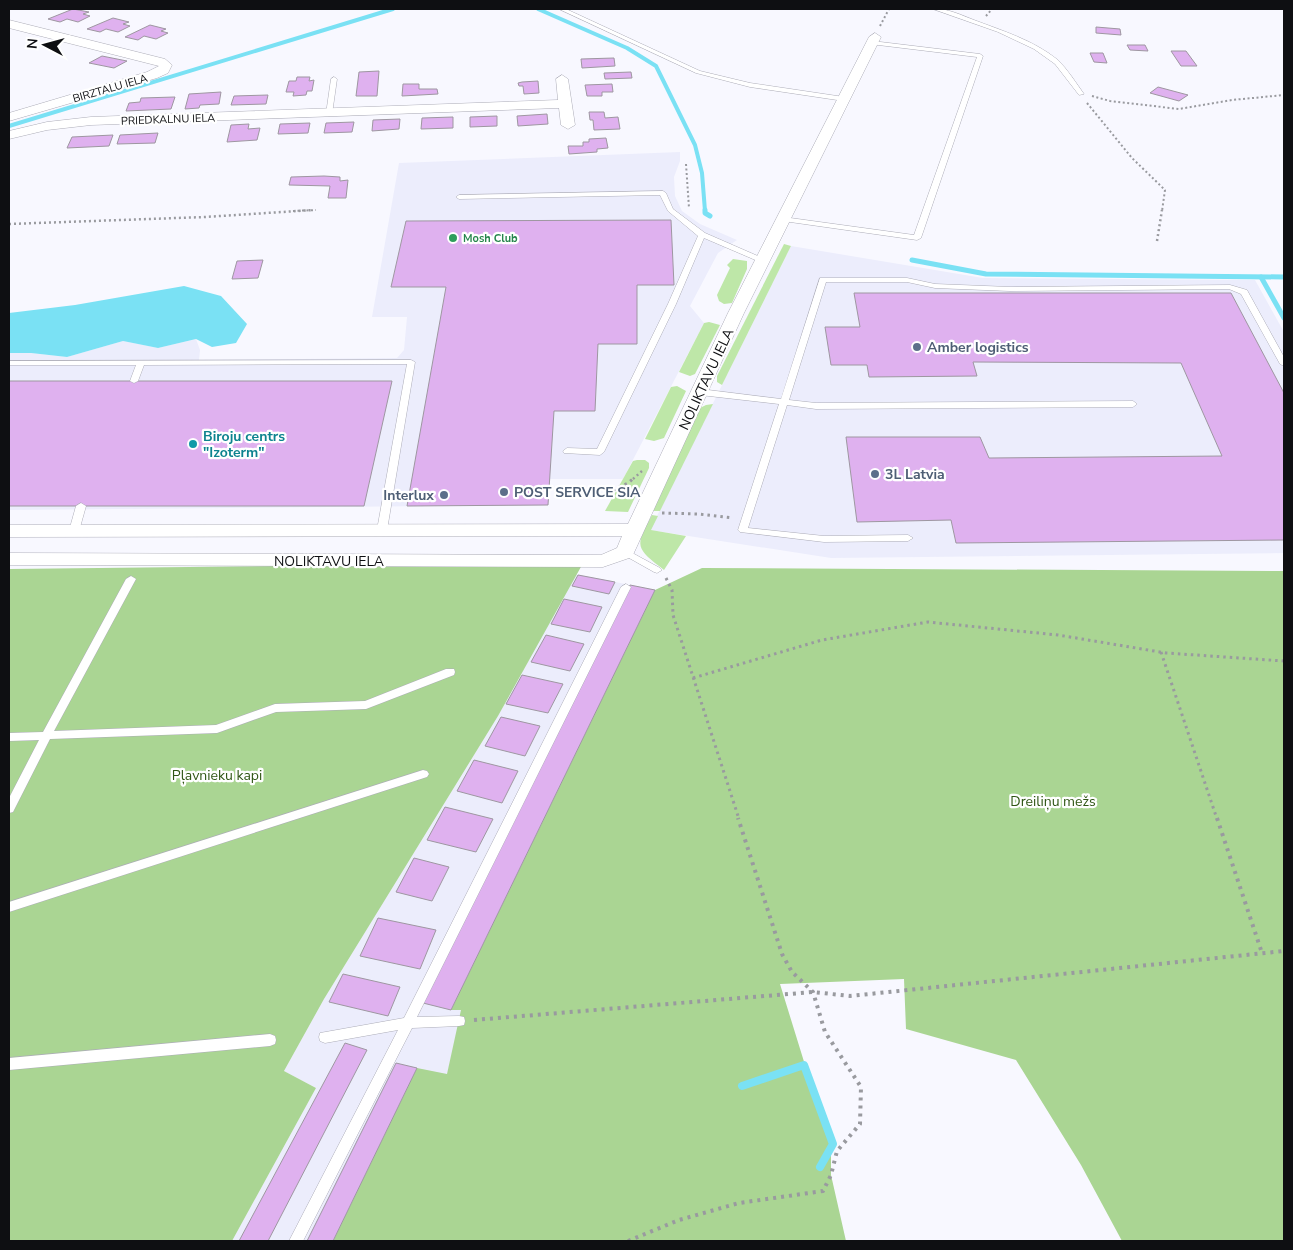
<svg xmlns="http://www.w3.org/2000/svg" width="1293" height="1250" font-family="'Nunito Sans',sans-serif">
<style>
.built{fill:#ecedfc}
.green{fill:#bee7a8}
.forest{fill:#aad593}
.water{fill:#7ae1f4}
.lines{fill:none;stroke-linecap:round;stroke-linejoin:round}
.stream-far2{stroke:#7ae1f4;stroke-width:4}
.stream-far1{stroke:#7ae1f4;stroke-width:5}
.stream{stroke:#7ae1f4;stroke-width:8}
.building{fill:#dfb1ef;stroke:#9e97a1}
.service-casing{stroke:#adadb8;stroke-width:1}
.minor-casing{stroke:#adadb8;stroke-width:1}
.path-far3{stroke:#999a9f;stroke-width:2;stroke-dasharray:2 2.5;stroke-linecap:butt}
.path-far2{stroke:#999a9f;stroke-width:2.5;stroke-dasharray:2 3;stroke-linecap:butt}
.path-far1{stroke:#999a9f;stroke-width:3;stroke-dasharray:2.5 4;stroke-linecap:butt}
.path{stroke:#999a9f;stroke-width:4;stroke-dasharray:3 5;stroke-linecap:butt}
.service{fill:#fff;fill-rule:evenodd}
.minor{fill:#fff;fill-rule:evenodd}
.leisure-dot{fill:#2e9e5b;stroke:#fff;stroke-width:2}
.service-dot{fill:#5c6f8a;stroke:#fff;stroke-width:2}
.culture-dot{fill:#0f9aa8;stroke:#fff;stroke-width:2}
.labels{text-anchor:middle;stroke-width:4.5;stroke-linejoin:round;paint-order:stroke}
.far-street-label{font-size:11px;fill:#0e0f12;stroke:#fff}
.far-leisure-label{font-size:11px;font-weight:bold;fill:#27864d;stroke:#fff;text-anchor:start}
.service-label{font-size:14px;font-weight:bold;fill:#4e5e75;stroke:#fff;text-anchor:start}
.street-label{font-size:14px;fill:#0e0f12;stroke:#fff}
.culture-label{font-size:14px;font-weight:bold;fill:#0d838f;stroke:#fff;text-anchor:start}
.park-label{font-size:14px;fill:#305615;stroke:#fff}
</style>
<rect width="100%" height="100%" fill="#f8f8ff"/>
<g class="built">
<path d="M 680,152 L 680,161 L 674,177 L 675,196 L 682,211 L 700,224 L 737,240 L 718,253 L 690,306 L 704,323 L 623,479 L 550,479 L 548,505 L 9,510 L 9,353 L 31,353 L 67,357 L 123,341 L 158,348 L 196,339 L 200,350 L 199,360 L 397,358 L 404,350 L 407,317 L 372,317 L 399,163 Z"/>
<path d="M 791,246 L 983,278 L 1255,280 L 1284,332 L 1284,553 L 831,558 L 650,530 Z"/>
<path d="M 576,574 L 655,590 L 451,1009 L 462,1010 L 447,1075 L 417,1069 L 333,1241 L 232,1241 L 316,1088 L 284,1071 L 324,999 L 498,716 Z"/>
</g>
<g class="green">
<path d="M 784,244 L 791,246 L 722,385 L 717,382 L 717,376 Z"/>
<path d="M 733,259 L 747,261 L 747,269 L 732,303 L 724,304 L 719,301 L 717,295 L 730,268 L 727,265 Z"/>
<path d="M 709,322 L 720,325 L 695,374 L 690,376 L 679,372 L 704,323 Z"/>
<path d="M 677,386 L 686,391 L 664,438 L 654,441 L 645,439 L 671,387 Z"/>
<path d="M 713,404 L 660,511 L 653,511 L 700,408 L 706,405 Z"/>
<path d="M 637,460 L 645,460 L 649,463 L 649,468 L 628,512 L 605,511 L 633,461 Z"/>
<path d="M 652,515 L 658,516 L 651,530 L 686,536 L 664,570 C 636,548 634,547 652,515 Z"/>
</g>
<g class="forest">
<path d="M 531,563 L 582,565 L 498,716 L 324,999 L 284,1071 L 316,1088 L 232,1241 L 9,1241 L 9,569 Z"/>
<path d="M 702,568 L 1284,571 L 1284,1241 L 1122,1241 L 1081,1165 L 1016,1060 L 906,1029 L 904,979 L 780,984 L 831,1149 L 831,1175 L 846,1241 L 333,1241 L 417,1068 L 447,1074 L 461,1010 L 451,1010 L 655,590 Z"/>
</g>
<path class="water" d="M 184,286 L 221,296 L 247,324 L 236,343 L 212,347 L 196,339 L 158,348 L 123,341 L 67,357 L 31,353 L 9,353 L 9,313 L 75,305 Z"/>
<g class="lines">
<g class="stream-far2">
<path d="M 538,9 L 627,48 L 656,66 L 695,145 L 702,173 L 705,211"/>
<path d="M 9,126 L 393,9"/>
</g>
<g class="stream-far1">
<path d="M 705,210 L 705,213 L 710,216"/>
<path d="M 912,260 L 986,274 L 1284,277"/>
<path d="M 1261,277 L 1284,318"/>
</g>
<path class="stream" d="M 742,1086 L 804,1065 L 833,1144 L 820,1167"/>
</g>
<g class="building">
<path d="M 73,9 L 89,12 L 83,14 L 90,16 L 78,22 L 67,19 L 60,22 L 48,19 Z"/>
<path d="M 113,18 L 129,22 L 123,24 L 130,26 L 118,32 L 106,29 L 100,32 L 87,29 Z"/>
<path d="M 150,25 L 166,29 L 161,31 L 168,33 L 156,39 L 144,36 L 138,40 L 125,37 Z"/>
<path d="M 1096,27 L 1120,29 L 1121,35 L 1096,33 Z"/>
<path d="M 1127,45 L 1145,45 L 1148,51 L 1130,50 Z"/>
<path d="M 1171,51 L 1186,51 L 1197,66 L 1181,66 Z"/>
<path d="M 1090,53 L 1103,53 L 1107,63 L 1094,62 Z"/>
<path d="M 102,56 L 127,61 L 114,68 L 89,63 Z"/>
<path d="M 614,58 L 615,66 L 582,68 L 581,59 Z"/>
<path d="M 379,71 L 377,96 L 356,96 L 359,72 Z"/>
<path d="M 631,72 L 632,78 L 605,79 L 604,73 Z"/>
<path d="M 297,77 L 310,77 L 309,81 L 314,80 L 312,91 L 307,91 L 306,95 L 293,96 L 294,92 L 286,92 L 289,81 L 296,81 Z"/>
<path d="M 538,81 L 539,93 L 524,94 L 523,86 L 519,86 L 518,83 L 522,82 Z"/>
<path d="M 403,84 L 419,84 L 419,89 L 437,89 L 438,94 L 402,96 Z"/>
<path d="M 612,84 L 613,92 L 602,92 L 602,96 L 587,96 L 585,85 Z"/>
<path d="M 1158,87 L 1188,95 L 1179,101 L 1150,93 Z"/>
<path d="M 221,92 L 219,104 L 200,105 L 199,108 L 185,109 L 189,94 Z"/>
<path d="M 268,95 L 266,104 L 231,105 L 234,96 Z"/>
<path d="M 175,97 L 171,109 L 126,111 L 129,103 L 140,102 L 141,98 Z"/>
<path d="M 589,112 L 604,112 L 605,118 L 618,117 L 620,129 L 594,130 L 593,120 L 590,120 Z"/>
<path d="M 547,114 L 548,124 L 518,126 L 517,116 Z"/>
<path d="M 497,116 L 497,126 L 470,127 L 470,117 Z"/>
<path d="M 453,117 L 453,128 L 421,129 L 422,118 Z"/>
<path d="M 400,119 L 399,129 L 372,131 L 373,120 Z"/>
<path d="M 354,122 L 352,132 L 324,133 L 326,123 Z"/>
<path d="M 310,123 L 308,133 L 278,134 L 280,124 Z"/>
<path d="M 249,124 L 248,129 L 260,128 L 257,140 L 227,142 L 231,125 Z"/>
<path d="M 158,133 L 155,143 L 117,144 L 120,135 Z"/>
<path d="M 113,135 L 109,146 L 67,148 L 72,137 Z"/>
<path d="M 606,138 L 608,148 L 597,149 L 597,152 L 569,154 L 568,146 L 583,146 L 583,142 L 589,142 L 589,139 Z"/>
<path d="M 324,176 L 340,177 L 340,181 L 348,180 L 346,198 L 328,198 L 330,186 L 289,185 L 291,177 Z"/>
<path d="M 671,220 L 674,285 L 637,285 L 637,344 L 598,344 L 595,411 L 554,411 L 548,505 L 407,506 L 446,287 L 391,287 L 406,221 Z"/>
<path d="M 263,260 L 258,278 L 232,279 L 237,261 Z"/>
<path d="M 854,293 L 1231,293 L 1284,393 L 1284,540 L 956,543 L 951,520 L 857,522 L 846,437 L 980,437 L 989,458 L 1222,456 L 1181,363 L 973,362 L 977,376 L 869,377 L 867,365 L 831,365 L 825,327 L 860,327 Z"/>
<path d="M 9,381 L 392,381 L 364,506 L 9,506 Z"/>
<path d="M 578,575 L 615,582 L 609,594 L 572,586 Z"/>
<path d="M 630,585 L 655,590 L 451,1010 L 423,1003 Z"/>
<path d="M 564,599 L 602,607 L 590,632 L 551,624 Z"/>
<path d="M 546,635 L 584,644 L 570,671 L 531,662 Z"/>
<path d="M 522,675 L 563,684 L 548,713 L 506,704 Z"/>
<path d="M 501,717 L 540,726 L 525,756 L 485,746 Z"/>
<path d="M 474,760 L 518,771 L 502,803 L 457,791 Z"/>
<path d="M 445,807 L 493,819 L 476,852 L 427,840 Z"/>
<path d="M 414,858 L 449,867 L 432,901 L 396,892 Z"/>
<path d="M 378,918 L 436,930 L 420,969 L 360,956 Z"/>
<path d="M 343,974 L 400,987 L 388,1016 L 329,1002 Z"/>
<path d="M 345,1043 L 367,1050 L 268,1241 L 239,1241 Z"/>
<path d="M 396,1063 L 417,1068 L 333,1241 L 307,1241 Z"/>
</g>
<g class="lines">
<g class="service-casing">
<g id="service">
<path d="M 559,9 L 566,9 L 700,71 L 750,83 L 844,97 L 847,99 L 844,101 L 750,87 L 696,73 Z"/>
<path d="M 933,9 C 947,8 961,15 974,20 C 1003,31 1033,40 1058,60 C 1068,70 1076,83 1084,94 L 1079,95 L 1055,64 L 1034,49 L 998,32 Z"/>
<path d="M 872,41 L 980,54 L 983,56 L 921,238 L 917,240 L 783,221 L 779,219 L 783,217 L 914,235 L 977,57 L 870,44 L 870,42 Z"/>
<path d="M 334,77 L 337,79 L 332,114 L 329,116 L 326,114 L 331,79 Z"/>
<path d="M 663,191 L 666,193 L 673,209 L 705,233 L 767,260 L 766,262 L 760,262 L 704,238 L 676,304 L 604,452 L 600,455 L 564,453 L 563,451 L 567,448 L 597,449 L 668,304 L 698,236 L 668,211 L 660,195 L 459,199 L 456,197 L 459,195 Z"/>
<path d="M 820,278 L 907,278 L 935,284 L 1010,287 L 1230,285 L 1247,290 L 1284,357 L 1284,366 L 1280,364 L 1241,294 L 1229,289 L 1010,291 L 935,288 L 907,282 L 826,282 L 789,400 L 816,403 L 1133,401 L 1137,404 L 1133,407 L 816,409 L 787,405 L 748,528 L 824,536 L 908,535 L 913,538 L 908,541 L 824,542 L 740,532 L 738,530 L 779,404 L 700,395 L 696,392 L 700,389 L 781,399 Z"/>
<path d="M 411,360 L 415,362 L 387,530 L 382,533 L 377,530 L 407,364 L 144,365 L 138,381 L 134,383 L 130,381 L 136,365 L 9,365 L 9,361 Z"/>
<path d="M 81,503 L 86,506 L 79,531 L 74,534 L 71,533 L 69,531 L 76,506 Z"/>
<path d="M 625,549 L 660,568 L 662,570 L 657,573 L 654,572 L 622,554 L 620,552 Z"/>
<path d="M 131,576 L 136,579 L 54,731 L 216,725 L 275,704 L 365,701 L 446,669 L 454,669 L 455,672 L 454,675 L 366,709 L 276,712 L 217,733 L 50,739 L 13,812 L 9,813 L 9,798 L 39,740 L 9,741 L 9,733 L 43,732 L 126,579 Z"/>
<path d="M 626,584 L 631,587 L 417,1017 L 459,1016 L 464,1017 L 465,1021 L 464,1025 L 459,1026 L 412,1028 L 303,1241 L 289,1241 L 398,1030 L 325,1043 L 320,1041 L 319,1037 L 320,1033 L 404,1018 L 621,587 Z"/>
<path d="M 423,770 L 427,771 L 429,774 L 427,777 L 9,912 L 9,902 Z"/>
<path d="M 270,1034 L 275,1036 L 276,1040 L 275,1044 L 270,1046 L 9,1070 L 9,1058 Z"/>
</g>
</g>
<g class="minor-casing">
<g id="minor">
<path d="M 9,20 L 165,59 L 172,65 L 168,73 L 157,78 L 9,121 L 9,113 L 147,72 L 159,66 L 9,28 Z"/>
<path d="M 875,33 L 881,37 L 744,313 L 632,557 L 603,567 L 9,565 L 9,553 L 601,555 L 617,548 L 622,536 L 9,537 L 9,525 L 628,524 L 728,313 L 869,37 Z"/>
<path d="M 562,75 L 568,79 L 575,125 L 568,129 L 561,125 L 559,108 L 91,125 L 47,130 L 9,139 L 9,131 L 47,122 L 91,117 L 558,100 L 556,79 Z"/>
</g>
</g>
<g class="path-far3">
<path d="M 986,16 L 992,9"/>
<path d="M 880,26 L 889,9"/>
<path d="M 1092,96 L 1110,101 L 1179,109 L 1232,100 L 1284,95"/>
<path d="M 1087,103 L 1132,158 L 1165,190 L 1162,211"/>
<path d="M 686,164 L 689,208"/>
<path d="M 293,211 L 316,210"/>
</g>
<g class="path-far2">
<path d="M 9,224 L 205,217 L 313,210"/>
<path d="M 1157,241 L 1162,210"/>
<path d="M 633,479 L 642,471"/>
</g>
<g class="path-far1">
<path d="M 607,493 L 628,483 L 634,478"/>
<path d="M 662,513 L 698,514 L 733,518"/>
<path d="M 666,578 L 672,590 L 673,615 L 739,819"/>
<path d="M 1161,652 L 1217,819"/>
<path d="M 693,678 L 822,640 L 928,622 L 1058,635 L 1166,653 L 1284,661"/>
</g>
<g class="path">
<path d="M 1217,818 L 1262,953"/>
<path d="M 474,1020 L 813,992 L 850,996 L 1284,951"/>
<path d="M 628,1241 L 679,1220 L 739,1203 L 823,1191 L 831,1175 L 837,1151 L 860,1124 L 861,1087 L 825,1032 L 813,992 L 792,972 L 782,954 L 738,818"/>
</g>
<use href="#service" class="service"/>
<use href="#minor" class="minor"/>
</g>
<circle class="leisure-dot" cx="453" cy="238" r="5"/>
<g class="service-dot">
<circle cx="917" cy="347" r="5"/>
<circle cx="875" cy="474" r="5"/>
<circle cx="504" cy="492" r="5"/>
<circle cx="444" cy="495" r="5"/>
</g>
<circle class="culture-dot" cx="193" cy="444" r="5"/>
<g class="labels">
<g class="far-street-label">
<text transform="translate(110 88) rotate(-16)" y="4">BIRZTALU IELA</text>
<text transform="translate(168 119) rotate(-2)" y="4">PRIEDKALNU IELA</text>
</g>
<g class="far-leisure-label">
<text x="463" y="242">Mosh Club</text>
</g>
<g class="service-label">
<text x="927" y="352">Amber logistics</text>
<text x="885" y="479">3L Latvia</text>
<text x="514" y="497">POST SERVICE SIA</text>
<text x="434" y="500" text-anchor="end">Interlux</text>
</g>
<g class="street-label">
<text transform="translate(706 379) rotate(-65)" y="5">NOLIKTAVU IELA</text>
<text x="329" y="566">NOLIKTAVU IELA</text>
</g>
<g class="culture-label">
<text x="203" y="441">Biroju centrs<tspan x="203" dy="16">"Izoterm"</tspan></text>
</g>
<g class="park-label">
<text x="217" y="780">Pļavnieku kapi</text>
<text x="1053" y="806">Dreiliņu mežs</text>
</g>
</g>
<rect width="1293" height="1250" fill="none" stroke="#0e0f12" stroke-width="20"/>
<g transform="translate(45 45) rotate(276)" stroke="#ffffff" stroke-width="4" paint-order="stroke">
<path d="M0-4L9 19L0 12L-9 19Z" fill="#0e0f12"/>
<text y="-8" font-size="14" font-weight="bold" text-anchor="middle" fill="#0e0f12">N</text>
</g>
</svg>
